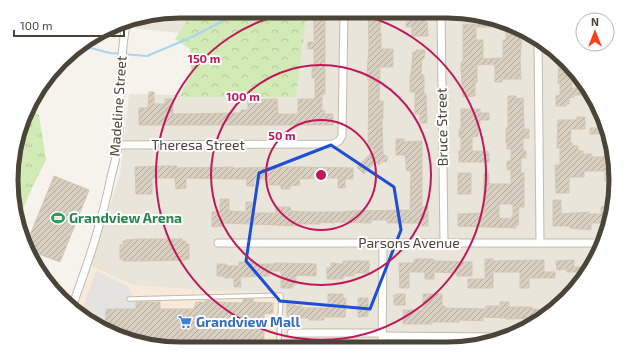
<svg xmlns="http://www.w3.org/2000/svg" width="627" height="360" font-family="'Exo 2',sans-serif">
<style>
.residential{fill:#eae5da}
.commercial{fill:#f7ead8}
.forest{fill:url(#forest-crowns)}
.park{fill:url(#park-tufts)}
.parking{fill:#e5e3e0}
.lines{fill:none;stroke-linecap:round;stroke-linejoin:round}
.stream{stroke:#a9d4f2;stroke-width:2}
.building{fill:url(#building-hatch);stroke:#d3c7b4;fill-rule:evenodd}
.service-casing{stroke:#c2bbae;stroke-width:5.5}
.minor-casing{stroke:#c2bbae;stroke-width:9}
.service{stroke:#fff;stroke-width:3.5}
.minor{stroke:#fff;stroke-width:7}
.marked{fill:none;stroke:#1d4ed8;stroke-width:3;stroke-linejoin:round}
.ring{fill:none;stroke:#c2185b;stroke-width:2}
.labels{text-anchor:middle;stroke-width:4;stroke-linejoin:round;paint-order:stroke}
.street-label{font-size:14px;fill:#4b4439;stroke:#fff}
.leisure-label{font-size:14px;font-weight:bold;fill:#27864d;stroke:#fff;text-anchor:start}
.shop-label{font-size:14px;font-weight:bold;fill:#366cbe;stroke:#fff;text-anchor:start}
.rim{fill:none;stroke:#4b4439;stroke-width:5}
.centre{fill:#c2185b;stroke:#fff;stroke-width:2}
.ring-label{font-size:12px;text-anchor:middle;font-weight:bold;fill:#c2185b;stroke:#fff;stroke-width:4;stroke-linejoin:round;paint-order:stroke}
</style>
<defs>
<pattern id="forest-crowns" width="20" height="18" patternUnits="userSpaceOnUse"><rect width="20" height="18" fill="#d2eab5"/><path d="M2 6a3 3 0 1 1 6 0M12 15a3 3 0 1 1 6 0" fill="none" stroke="#b6ca9c"/></pattern>
<pattern id="park-tufts" width="24" height="20" patternUnits="userSpaceOnUse"><rect width="24" height="20" fill="#d2eab5"/><path d="M3 7l-1-3M5 7V3M7 7l1-3M15 17l-1-3M17 17v-4M19 17l1-3" fill="none" stroke="#b6ca9c"/></pattern>
<pattern id="building-hatch" width="6" height="6" patternUnits="userSpaceOnUse"><rect width="6" height="6" fill="#d8cfc1"/><path d="M-1 1l2-2M0 6l6-6M5 7l2-2" fill="none" stroke="#b1aa9e"/></pattern>
</defs>
<rect width="100%" height="100%" fill="#f6f3ec"/>
<g class="residential">
<path d="M 180,11 L 193,11 L 179,33 L 114,26 L 126,20 Z"/>
<path d="M 307,11 L 458,11 L 502,20 L 541,39 L 587,86 L 613,147 L 613,213 L 588,274 L 532,326 L 458,349 L 282,349 L 284,336 L 284,292 L 208,291 L 133,285 L 91,266 L 120,174 L 129,94 L 296,97 Z"/>
</g>
<path class="commercial" d="M 91,266 L 133,285 L 208,291 L 284,292 L 284,336 L 282,349 L 169,349 L 86,321 L 74,310 Z"/>
<path class="forest" d="M 193,11 L 307,11 L 296,97 L 179,97 L 191,73 L 190,49 L 175,39 Z"/>
<path class="park" d="M 29,109 L 39,115 L 46,160 L 32,188 L 18,220 L 11,180 L 17,136 Z"/>
<path class="parking" d="M 96,271 L 128,287 L 136,302 L 136,309 L 106,309 L 105,330 L 86,321 L 80,315 Z"/>
<g class="lines">
<path class="stream" d="M 79,45 L 110,53 L 147,56 L 192,37 L 236,14 L 238,11"/>
</g>
<g class="building">
<path d="M 314,11 L 325,11 L 325,94 L 322,94 L 322,111 L 325,111 L 325,114 L 333,114 L 333,125 L 139,125 L 139,108 L 148,108 L 149,92 L 154,92 L 154,104 L 165,104 L 165,99 L 173,99 L 173,114 L 241,113 L 241,110 L 248,110 L 248,100 L 277,99 L 278,114 L 298,114 L 298,99 L 315,99 L 315,78 L 312,78 L 312,67 L 314,67 L 314,49 L 308,49 L 308,42 L 314,42 Z"/>
<path d="M 368,11 L 381,11 L 380,33 L 381,33 L 381,49 L 393,49 L 393,67 L 380,67 L 379,101 L 383,101 L 383,119 L 382,119 L 383,154 L 388,157 L 386,162 L 383,161 L 379,165 L 376,162 L 364,174 L 357,167 L 375,149 L 368,149 L 369,80 L 368,80 L 367,73 L 369,46 Z"/>
<path d="M 407,11 L 425,11 L 425,22 L 427,22 L 428,36 L 412,36 L 412,27 L 406,27 Z"/>
<path d="M 477,15 L 502,20 L 502,27 L 477,27 Z"/>
<path d="M 463,24 L 476,24 L 476,40 L 483,40 L 483,59 L 503,58 L 503,40 L 506,40 L 506,30 L 522,31 L 520,61 L 521,79 L 502,79 L 502,82 L 495,82 L 495,66 L 493,64 L 477,65 L 477,82 L 475,82 L 475,96 L 463,97 L 461,70 L 461,62 L 463,62 Z"/>
<path d="M 416,50 L 425,50 L 424,59 L 422,59 L 421,75 L 424,75 L 424,94 L 426,94 L 427,123 L 420,123 L 420,114 L 415,114 L 415,92 L 410,92 L 410,75 L 411,75 L 413,52 L 416,52 Z"/>
<path d="M 559,63 L 564,63 L 571,70 L 572,88 L 585,88 L 585,95 L 574,95 L 574,97 L 569,98 L 569,104 L 566,104 L 566,106 L 556,106 L 556,96 L 560,95 L 560,83 L 558,83 Z"/>
<path d="M 508,96 L 516,96 L 516,99 L 523,98 L 524,129 L 529,129 L 529,138 L 523,138 L 523,150 L 526,151 L 526,158 L 521,158 L 521,173 L 524,173 L 524,207 L 519,207 L 518,225 L 516,225 L 516,228 L 458,226 L 458,214 L 484,213 L 484,173 L 489,173 L 489,184 L 511,184 L 511,169 L 507,170 L 507,161 L 511,161 L 511,149 L 507,149 L 507,143 L 506,143 L 506,128 L 508,128 ZM 499,204 L 513,204 L 513,216 L 512,216 L 512,219 L 499,218 Z"/>
<path d="M 461,109 L 480,109 L 480,113 L 489,113 L 489,120 L 480,120 L 480,124 L 478,124 L 478,136 L 472,137 L 472,151 L 488,151 L 488,154 L 489,154 L 489,162 L 459,162 L 459,151 L 461,151 L 461,137 L 459,137 L 459,129 L 461,129 Z"/>
<path d="M 577,117 L 585,117 L 585,129 L 571,129 L 570,143 L 572,143 L 572,145 L 578,146 L 578,151 L 583,151 L 583,154 L 592,154 L 592,157 L 605,157 L 605,148 L 606,148 L 607,145 L 607,134 L 590,134 L 590,128 L 605,128 L 613,147 L 613,181 L 605,181 L 605,171 L 584,171 L 584,177 L 569,177 L 569,193 L 556,193 L 555,165 L 560,165 L 560,148 L 557,148 L 558,120 L 577,120 Z"/>
<path d="M 396,139 L 404,139 L 404,142 L 422,141 L 422,207 L 428,207 L 428,226 L 422,226 L 422,223 L 387,223 L 387,220 L 371,220 L 371,223 L 334,222 L 334,223 L 320,222 L 320,224 L 301,224 L 301,226 L 223,223 L 223,226 L 212,227 L 212,212 L 220,211 L 220,199 L 229,199 L 229,211 L 246,212 L 246,202 L 252,202 L 252,213 L 276,213 L 276,207 L 290,207 L 291,211 L 305,212 L 341,212 L 352,211 L 410,210 L 411,171 L 407,171 L 405,155 L 396,155 Z"/>
<path d="M 164,166 L 177,166 L 177,168 L 233,167 L 233,168 L 299,167 L 353,168 L 353,179 L 345,179 L 345,188 L 338,188 L 338,178 L 317,178 L 299,179 L 300,185 L 290,186 L 290,189 L 281,189 L 281,185 L 269,185 L 269,179 L 254,179 L 254,186 L 247,186 L 247,179 L 186,178 L 186,188 L 176,189 L 175,178 L 152,178 L 152,194 L 136,194 L 135,167 Z"/>
<rect x="458" y="173" width="13" height="21"/>
<path d="M 54,176 L 89,190 L 60,262 L 28,250 L 26,245 Z"/>
<path d="M 553,200 L 561,200 L 561,214 L 589,212 L 589,214 L 601,214 L 601,207 L 613,206 L 613,213 L 608,223 L 591,223 L 591,230 L 570,228 L 570,226 L 553,226 Z"/>
<path d="M 137,239 L 182,239 L 182,241 L 186,241 L 186,244 L 189,244 L 189,259 L 185,259 L 185,260 L 143,261 L 123,261 L 123,259 L 120,259 L 120,245 L 123,245 L 123,241 L 126,241 L 126,240 Z"/>
<path d="M 417,259 L 434,259 L 434,261 L 472,262 L 472,276 L 457,276 L 457,273 L 434,272 L 434,279 L 425,279 L 425,272 L 409,272 L 409,288 L 400,288 L 399,263 L 414,263 L 414,260 Z"/>
<path d="M 485,259 L 493,259 L 493,261 L 544,260 L 544,272 L 555,272 L 555,278 L 529,278 L 529,288 L 520,288 L 520,272 L 493,272 L 493,288 L 468,288 L 468,279 L 485,279 Z"/>
<path d="M 574,260 L 574,267 L 588,267 L 588,272 L 567,272 L 566,269 L 557,270 L 556,261 Z"/>
<path d="M 343,261 L 369,261 L 368,264 L 370,264 L 368,273 L 354,273 L 354,276 L 343,276 L 343,279 L 327,279 L 327,268 L 331,267 L 331,263 L 343,264 Z"/>
<path d="M 239,262 L 254,262 L 254,264 L 275,264 L 275,263 L 316,264 L 316,276 L 296,275 L 296,285 L 293,285 L 293,288 L 281,288 L 281,271 L 269,271 L 269,276 L 240,277 L 241,287 L 234,287 L 234,278 L 224,278 L 224,276 L 217,276 L 217,264 L 226,264 L 226,266 L 239,266 Z"/>
<path d="M 328,294 L 343,294 L 343,298 L 346,298 L 345,317 L 324,317 L 324,320 L 309,320 L 309,318 L 293,318 L 293,316 L 287,316 L 287,304 L 295,304 L 295,306 L 302,306 L 302,308 L 328,308 Z"/>
<path d="M 396,294 L 405,294 L 405,305 L 394,305 L 394,295 L 396,295 Z"/>
<path d="M 423,294 L 442,294 L 442,306 L 445,306 L 445,308 L 486,309 L 486,306 L 500,306 L 500,302 L 509,302 L 509,307 L 532,307 L 532,309 L 549,310 L 540,318 L 506,319 L 506,318 L 483,317 L 483,321 L 459,320 L 459,322 L 432,322 L 432,324 L 403,324 L 403,310 L 423,310 Z"/>
<path d="M 358,298 L 368,298 L 368,316 L 358,317 Z"/>
<path d="M 243,299 L 253,299 L 253,302 L 273,303 L 273,313 L 264,314 L 264,349 L 169,349 L 125,340 L 105,330 L 106,309 L 136,309 L 136,302 L 160,302 L 160,309 L 194,309 L 196,302 L 205,302 L 205,300 L 215,300 L 215,302 L 243,303 Z"/>
</g>
<g class="lines">
<g class="service-casing">
<path id="service" d="M 129,299 L 281,295 L 279,339 L 276,349"/>
</g>
<g class="minor-casing">
<g id="minor">
<path d="M 441,11 L 444,243"/>
<path d="M 538,38 L 540,243"/>
<path d="M 118,145 L 333,144 L 339,141 L 342,136 L 344,11"/>
<path d="M 218,243 L 600,243"/>
<path d="M 72,307 C 88,263 102,222 111,177 C 114,166 117,155 118,144 C 123,102 118,62 127,20"/>
<path d="M 291,333 L 382,333"/>
<path d="M 382,336 L 497,337"/>
<path d="M 382,349 L 383,244"/>
</g>
</g>
<use href="#service" class="service"/>
<use href="#minor" class="minor"/>
</g>
<path class="marked" d="M 331,145 L 394,187 L 401,230 L 370,309 L 280,301 L 246,261 L 259,173 Z"/>
<g class="ring">
<circle cx="321" cy="175" r="55"/>
<circle cx="321" cy="175" r="110"/>
<path d="M341 11A165 165 0 1 1 301 11"/>
</g>
<defs>
<g id="stadium-bare" transform="scale(1.08)"><path d="M0-5a6.5 5 0 1 0 0 10a6.5 5 0 1 0 0-10ZM-3.5-1.8h7v3.6h-7Z" fill="#2e9e5b" stroke="#fff" stroke-width="2.5" paint-order="stroke"/></g>
<g id="supermarket-bare" transform="scale(1.08)"><path d="M-6-5.5h2.5l.6 2H6L4.5 2H-2.5L-4.4-4H-6ZM-1.5 3.2a1.3 1.3 0 1 0 .1 0ZM3 3.2a1.3 1.3 0 1 0 .1 0Z" fill="#3f7fe0" stroke="#fff" stroke-width="2.5" paint-order="stroke"/></g>
</defs>
<g fill-rule="evenodd">
<use href="#stadium-bare" x="58" y="218"/>
<use href="#supermarket-bare" x="185" y="322"/>
</g>
<g class="labels">
<g class="street-label">
<text transform="translate(118 106) rotate(-86)" y="5">Madeline Street</text>
<text transform="translate(442 127) rotate(-91)" y="5">Bruce Street</text>
<text x="198" y="150">Theresa Street</text>
<text x="409" y="248">Parsons Avenue</text>
</g>
<g class="leisure-label">
<text x="69" y="223">Grandview Arena</text>
</g>
<g class="shop-label">
<text x="196" y="327">Grandview Mall</text>
</g>
</g>
<path d="M0 0H627V360H0ZM180 18H447A162 162 0 0 1 609 180V180A162 162 0 0 1 447 342H180A162 162 0 0 1 18 180V180A162 162 0 0 1 180 18Z" fill="#fff" fill-rule="evenodd"/>
<path class="rim" d="M180 18H447A162 162 0 0 1 609 180V180A162 162 0 0 1 447 342H180A162 162 0 0 1 18 180V180A162 162 0 0 1 180 18Z"/>
<circle cx="321" cy="175" r="6" class="centre"/>
<g class="ring-label">
<text x="204" y="63">150 m</text>
<text x="243" y="101">100 m</text>
<text x="282" y="140">50 m</text>
</g>
<g transform="translate(595 32)"><circle r="19" fill="#ffffff" stroke="#b7b4b0"/>
<path d="M0-3L7 15L0 10L-7 15Z" fill="#fc3f1d"/>
<text y="-6" font-size="11" font-weight="bold" text-anchor="middle" fill="#4b4439">N</text>
</g>
<path d="M14 30v6h110v-6" fill="none" stroke="#4b4439" stroke-width="2"/>
<text x="20" y="30" font-size="12" fill="#4b4439" stroke="#ffffff" stroke-width="3" paint-order="stroke">100 m</text>
</svg>
